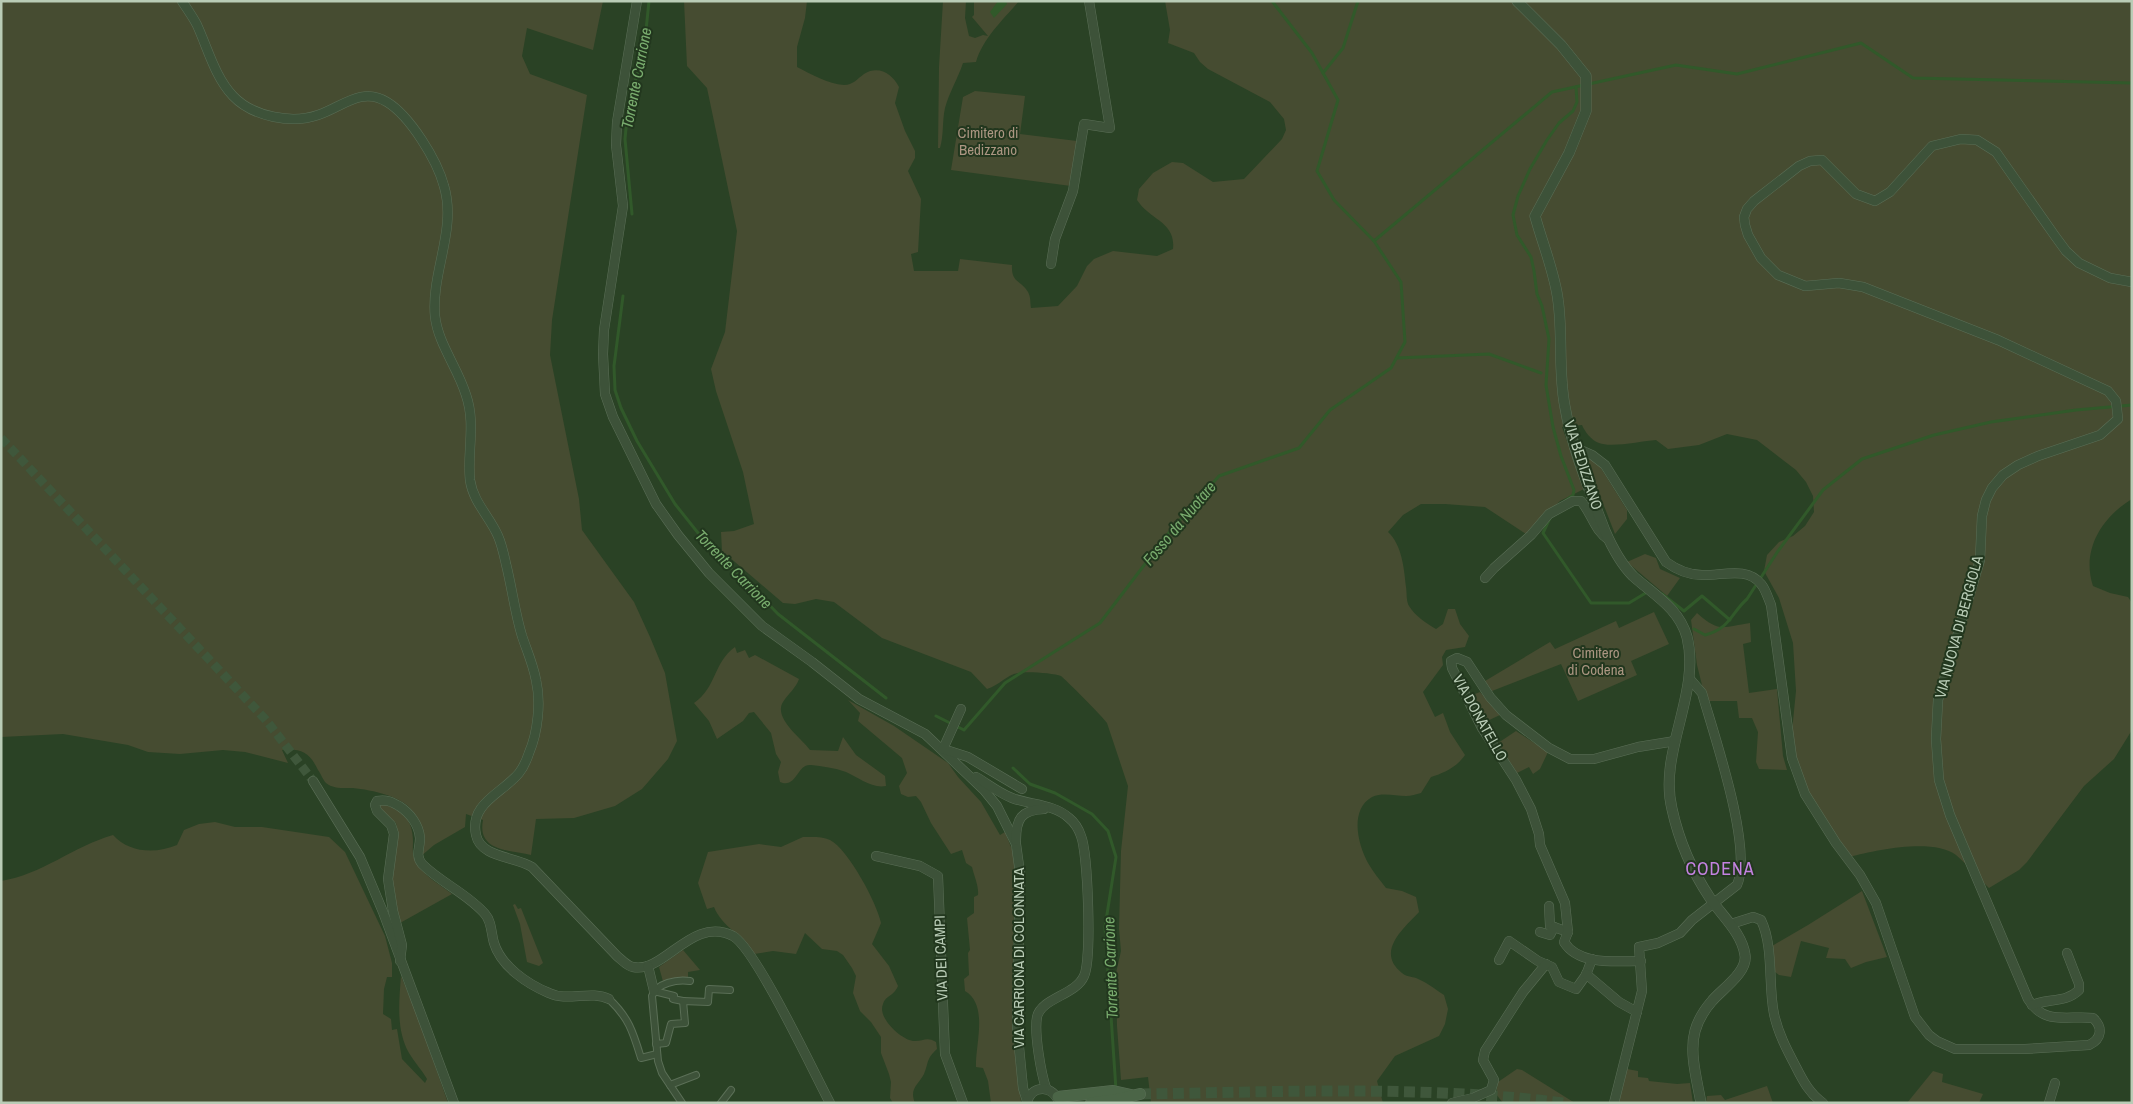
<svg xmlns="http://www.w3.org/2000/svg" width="2133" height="1104" font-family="'Archivo Narrow',sans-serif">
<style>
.green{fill:#464c31}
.water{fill:#31592a}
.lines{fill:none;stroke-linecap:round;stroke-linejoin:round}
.stream{stroke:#31592a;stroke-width:3}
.minor-tunnel{stroke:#3f573b;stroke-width:9;stroke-dasharray:9 4.5;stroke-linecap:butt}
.secondary-tunnel{stroke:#3f573b;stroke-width:11;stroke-dasharray:11 5.5;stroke-linecap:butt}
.pedestrian-casing{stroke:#5b6f57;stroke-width:8}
.minor-casing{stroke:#5b6f57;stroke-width:10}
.tertiary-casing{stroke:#5b6f57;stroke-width:11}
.secondary-casing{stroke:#5b6f57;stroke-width:12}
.pedestrian{stroke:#3d5239;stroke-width:6}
.minor{stroke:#3d5239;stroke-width:9}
.tertiary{stroke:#3d5239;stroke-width:10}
.secondary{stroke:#4b6547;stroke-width:11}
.labels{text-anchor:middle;stroke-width:4;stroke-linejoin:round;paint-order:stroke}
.park-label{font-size:15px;fill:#ac9682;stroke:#22371e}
.street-label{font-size:15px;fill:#b9ccb6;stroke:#22371e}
.water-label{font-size:16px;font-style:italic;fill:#79ac6e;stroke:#22371e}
.quarter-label{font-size:18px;letter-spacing:1px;fill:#c482e1;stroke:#22371e}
</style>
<rect width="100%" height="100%" fill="#2a4225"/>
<g class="green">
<path d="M 1,1 L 603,1 L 593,50 L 527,28 L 522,56 L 530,74 L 587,95 L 552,320 L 550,355 L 579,499 L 582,530 L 634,602 L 650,637 L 665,673 L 677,741 L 668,759 L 642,789 L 615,806 L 574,818 L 536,819 L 531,855 C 508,850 477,851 483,820 L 466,814 L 465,827 L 434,845 L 420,857 C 419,846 419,823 415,815 C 406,796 371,790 353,788 C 344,788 333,789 326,783 C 323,780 321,774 318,770 C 310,753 301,748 282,750 L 288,763 L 245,752 L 223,750 L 180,754 L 148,752 L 128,745 L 63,734 L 1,737 Z"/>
<path d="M 684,1 L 807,1 L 805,18 L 797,47 L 797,67 C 811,74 828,84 844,85 C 853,85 857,79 864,74 C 879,65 892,74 899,87 L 895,103 L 905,131 L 915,151 L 915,158 L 908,171 L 921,199 L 918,252 L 911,254 L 914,271 L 958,271 L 960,259 L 1012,265 C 1011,283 1021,280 1028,292 C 1031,297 1030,303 1031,308 L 1058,306 L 1077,286 L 1087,266 L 1094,259 L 1113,251 L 1157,256 L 1173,249 C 1176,222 1150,220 1137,200 L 1139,189 L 1153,173 L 1172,162 L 1183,163 L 1213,182 L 1244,179 L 1282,139 L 1286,130 L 1284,119 L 1270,102 L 1208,69 L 1200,62 L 1194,53 L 1168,43 L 1170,30 L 1165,1 L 2132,1 L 2132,499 C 2102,517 2081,550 2093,586 L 2110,593 L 2128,597 L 2132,603 L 2132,730 L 2114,759 L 2084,786 L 2027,862 L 2019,870 L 1989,888 C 1978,878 1968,865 1956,855 C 1934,838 1875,850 1850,857 L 1813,802 L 1798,773 L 1791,741 L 1796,691 L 1793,643 L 1779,598 L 1764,571 L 1767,555 L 1779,542 L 1793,536 L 1805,526 L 1814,512 L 1813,496 L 1806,482 L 1796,470 L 1757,440 L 1727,434 L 1699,445 L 1668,449 L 1656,440 C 1642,441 1611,448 1599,443 C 1591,440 1585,432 1582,425 L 1562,427 L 1584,489 L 1560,501 L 1526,534 L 1485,507 L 1445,504 L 1421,504 L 1403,515 L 1388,532 C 1402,545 1404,568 1406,587 C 1407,593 1406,601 1409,606 C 1415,616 1426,623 1436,629 L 1443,624 L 1448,609 L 1455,609 L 1460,624 L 1469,636 L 1465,647 L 1446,650 L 1442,657 L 1443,665 L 1423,692 L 1435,717 L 1443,713 L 1450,732 L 1465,755 C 1457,767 1444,773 1431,777 L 1421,793 C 1416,794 1411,796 1406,796 C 1395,796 1383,792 1372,797 C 1349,810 1358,845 1368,863 C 1373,872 1380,880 1386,888 L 1402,891 L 1416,897 L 1419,912 C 1404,928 1375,952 1402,973 C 1405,976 1412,977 1416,978 C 1426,982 1435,989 1444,995 L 1448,1009 L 1445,1024 L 1439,1036 L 1395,1056 L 1377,1081 L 1383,1103 L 1151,1103 L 1148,1077 L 1121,1080 L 1117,1026 L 1116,973 L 1121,951 L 1119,929 L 1121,851 L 1128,786 L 1107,723 C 1104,718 1065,679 1061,676 C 1054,673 1026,671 1018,673 C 1006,675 1000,685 987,689 L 971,672 L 882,638 L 834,602 L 816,599 L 795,604 L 783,603 L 722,551 L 721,532 L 734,531 L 754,524 L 743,472 L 716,391 L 711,369 L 725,332 L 737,231 L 707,88 L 687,66 Z"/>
<path d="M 943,1 L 966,1 L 965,18 L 969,36 L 975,38 L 983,35 L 988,36 L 972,17 L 974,15 L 974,1 L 1019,1 C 1003,20 983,38 976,62 L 963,63 C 958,78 949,93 945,108 C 942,121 944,135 940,148 L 938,148 L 939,67 Z"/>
<path d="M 975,91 L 1025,96 L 1020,134 L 1077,141 L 1071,186 L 951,170 L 963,97 Z"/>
<path d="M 1584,455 L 1599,465 L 1627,510 L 1627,519 L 1615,534 Z"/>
<path d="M 1645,554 L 1656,558 L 1660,569 L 1680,578 L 1667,596 L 1627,562 Z"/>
<path d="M 1654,612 L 1669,644 L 1631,661 L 1637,675 L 1578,701 L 1561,664 L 1492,691 L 1485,681 L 1550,642 L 1555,649 L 1616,621 L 1619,628 Z"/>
<path d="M 1697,613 C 1719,633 1723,627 1750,623 L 1751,642 L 1743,644 L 1749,693 L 1777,689 L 1783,756 L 1787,770 L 1759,769 L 1756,762 L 1758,732 L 1752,718 L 1739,718 L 1737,701 L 1706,701 L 1697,665 L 1691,620 Z"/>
<path d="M 735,647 L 737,653 L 745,650 L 749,658 L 755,655 L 799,679 C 796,688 788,694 783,702 C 773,718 801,738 810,750 L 838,751 L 843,737 L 856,755 L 885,776 L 886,786 C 872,789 858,777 846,772 C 835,768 822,766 811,765 C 797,763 797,789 780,782 L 778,772 L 781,762 L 776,754 L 771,733 L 754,712 L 749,713 L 743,721 L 717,739 L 709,721 L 694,703 C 717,687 713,663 735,647 Z"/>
<path d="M 1480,692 L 1500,715 L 1485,722 L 1470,696 Z"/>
<path d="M 848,700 L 894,726 L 948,763 L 958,777 L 981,802 L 1000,835 L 1005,832 L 1013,852 L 1015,867 L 1012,1005 L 1021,1103 L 991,1103 L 988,1081 L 983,1068 L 976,1067 C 975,1045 989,1005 965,991 L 964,979 L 969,975 L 968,953 L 970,950 L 967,918 L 974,913 L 974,897 L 978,895 C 979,886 974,876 972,867 L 966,863 L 962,850 L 951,854 L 931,823 L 921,802 L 916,796 L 908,797 L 901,794 L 899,786 L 907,773 L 902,758 L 858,721 L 860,713 Z"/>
<path d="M 1516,731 L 1548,752 L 1540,769 L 1533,774 L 1529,767 L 1517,773 L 1498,743 Z"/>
<path d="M 382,804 C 402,809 413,820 413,841 C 413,847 412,855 415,860 C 422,875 439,884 452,894 L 400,923 L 391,893 L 395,852 L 398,835 L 396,823 L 380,809 L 379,805 Z"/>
<path d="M 215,822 L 235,827 L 262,827 L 329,837 L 345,852 L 385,936 L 392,963 L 392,977 L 387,977 L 384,989 L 383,1014 L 391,1019 L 392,1030 L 397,1029 L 402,1059 L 425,1083 L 427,1079 C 422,1070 415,1063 409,1053 C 396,1030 399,1002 401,976 L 418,1017 L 448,1103 L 1,1103 L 1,881 C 41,875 74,846 113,835 C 129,853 156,854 177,845 L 184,830 L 199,824 Z"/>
<path d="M 803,837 C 811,837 822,836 830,840 C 848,849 877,903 881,923 L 872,944 L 889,966 L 898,986 C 893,997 886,995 883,1004 C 877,1017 900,1039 913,1041 C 923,1042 926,1036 936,1042 L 937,1049 C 926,1059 929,1062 924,1074 C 918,1085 909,1089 915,1103 L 893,1103 L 890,1098 L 891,1082 L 889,1074 L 881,1053 L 881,1037 L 871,1022 L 860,1011 L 853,993 L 856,976 L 852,968 L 843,955 L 837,951 L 822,949 L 805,933 L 796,954 L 773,951 L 754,954 C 744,936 722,927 714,907 L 707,909 L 698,883 L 708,852 L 759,844 L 781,847 Z"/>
<path d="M 1862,891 L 1887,957 L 1866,962 L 1851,968 L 1845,959 L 1826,958 L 1829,948 L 1801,941 L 1791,977 L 1779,975 L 1775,972 L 1772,946 L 1808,925 Z"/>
<path d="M 515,904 L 518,909 L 521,908 L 543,963 L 539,966 L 527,962 L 520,924 L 513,905 Z"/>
<path d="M 683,950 L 700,970 L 688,972 L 688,979 L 664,985 L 659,967 Z"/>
<path d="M 1517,1069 L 1522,1070 L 1575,1103 L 1503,1103 L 1496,1094 L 1498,1082 Z"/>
<path d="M 1627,1069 L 1638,1071 L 1638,1077 L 1648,1078 L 1649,1081 L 1677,1084 L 1690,1083 L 1693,1103 L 1617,1103 Z"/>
<path d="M 1933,1071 L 1943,1074 L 1942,1082 L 1983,1094 L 1979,1103 L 1907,1103 Z"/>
<path d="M 1767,1086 L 1773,1103 L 1706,1103 L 1707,1096 L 1721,1095 L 1725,1100 Z"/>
</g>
<path class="water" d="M 998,1 L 1006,1 L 1007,4 L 994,18 L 990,12 Z"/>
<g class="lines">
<g class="stream">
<path d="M 1323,73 L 1343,48 L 1358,1"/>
<path d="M 632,214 L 625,139 L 628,107 L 644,50 L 649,1"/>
<path d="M 1374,241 L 1552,92 L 1676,65 L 1737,74 L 1861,43 L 1913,78 L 2132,83"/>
<path d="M 623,296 L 614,366 L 615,390 L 621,408 L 637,441 L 675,504 L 714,553 L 749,584 L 778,614 L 886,698"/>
<path d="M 1397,358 L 1489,354 L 1541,373"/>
<path d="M 1565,501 L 1573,495 L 1574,490 L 1561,456 L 1553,427 L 1546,385 L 1549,339 L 1542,306 L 1537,294 L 1534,271 L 1531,257 L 1517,235 L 1513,215 L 1518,196 L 1530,169 L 1547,140 L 1559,123 L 1573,111 L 1577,102 L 1576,87"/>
<path d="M 1550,518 L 1543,533 L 1591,603 L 1629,603 L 1649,591"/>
<path d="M 1662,594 L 1684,611 L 1702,596 L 1730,620"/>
<path d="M 1694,629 L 1705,635 C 1731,628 1731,613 1747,599 L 1778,551 L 1823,490 L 1862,459 L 1934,435 L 1991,422 L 2076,410 L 2132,405"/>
<path d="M 936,716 L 964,730 L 1005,683 L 1100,623 L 1171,530 L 1219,476 L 1299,448 L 1330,410 L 1391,368 L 1405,342 L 1401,282 L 1374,241 L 1334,200 L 1317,171 L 1338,100 L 1312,53 L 1272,1"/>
<path d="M 1013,768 L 1030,784 L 1055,793 L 1092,814 L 1108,831 L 1116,857 L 1105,927 L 1116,1090"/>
</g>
<path class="minor-tunnel" d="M 1,438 L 266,720 L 313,781"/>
<path class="secondary-tunnel" d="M 1140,1094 C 1281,1092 1424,1085 1564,1103"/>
<g class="pedestrian-casing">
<g id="pedestrian">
<path d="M 654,991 L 674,996 L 673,999 L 683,1001"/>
<path d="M 609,999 C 629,1018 633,1032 641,1058 L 657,1054"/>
<path d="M 656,1044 L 666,1043 L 671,1024 L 685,1023 L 683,1001 L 708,1002 L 709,989 L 730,990"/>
<path d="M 670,1085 L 696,1075"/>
<path d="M 682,1103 L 662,1073 L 658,1061 L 652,996 C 657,983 677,979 690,981"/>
<path d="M 721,1103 L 731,1090"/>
</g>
</g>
<g class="minor-casing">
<g id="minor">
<path d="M 182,1 C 187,9 193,17 197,25 C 208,49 215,77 233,96 C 253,117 292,124 318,115 C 342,107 362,86 387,102 C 410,116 437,160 444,186 C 457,230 431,272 435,316 C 438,344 458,368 466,395 C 476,424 467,451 470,480 C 473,502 490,517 498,536 C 502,545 504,555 506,564 C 512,588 515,613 522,636 C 527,651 533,664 536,680 C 541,702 538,732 529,753 C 527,759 523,768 519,773 C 503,793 469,803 476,835 C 481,858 514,856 532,867 L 617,956 C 622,960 627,966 633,967 C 664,974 692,915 733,936 C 756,949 814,1073 830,1103"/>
<path d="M 637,1 L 617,122 L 616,145 L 623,206 L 604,330 L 603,354 L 605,394 L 613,417 L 656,504 L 678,535 L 709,573 L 762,626 L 812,662 L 859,699 L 925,734 L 984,790 L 997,806 L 1016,844 L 1020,873 L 1017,1026 L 1023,1088 L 1027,1101"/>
<path d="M 1051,264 L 1055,239 L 1073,191 L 1084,124 L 1110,128 L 1089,1"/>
<path d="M 1574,447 L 1592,455 L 1605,465 L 1666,562 C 1677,570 1688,575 1702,575 C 1721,576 1747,566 1761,584 C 1766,590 1768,598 1771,605 L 1792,758 L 1805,794 L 1836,843 L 1860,875 L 1876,903 L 1915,1017 L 1929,1035 L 1937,1041 L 1955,1049 L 2025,1049 L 2089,1045 C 2102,1039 2103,1027 2093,1018 C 2068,1015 2044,1026 2028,999 L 1950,815 L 1939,780 L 1936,739 L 1938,700 L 1980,560 L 1982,516 L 1986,500 L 1992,488 L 2003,475 L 2018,465 L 2038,456 L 2100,435 L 2118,419 L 2116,401 L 2108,391 L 1998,340 L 1863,287 L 1839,283 L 1805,286 L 1778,275 L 1761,258 L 1748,235 L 1745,225 L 1744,217 L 1747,209 L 1754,201 L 1799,166 L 1810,161 L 1822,160 L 1856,194 L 1875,201 L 1890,192 L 1932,146 L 1961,139 L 1977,140 L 1996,152 L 2055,236 L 2066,251 L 2079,263 L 2110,278 L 2132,282"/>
<path d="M 1485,578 L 1494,568 L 1531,535 L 1549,514 L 1573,501 L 1581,501 C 1592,514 1594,530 1609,540"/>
<path d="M 961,709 L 943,749 L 968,757 L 1022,789"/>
<path d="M 976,777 C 988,784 999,793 1012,798 C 1030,805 1054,804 1069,818 C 1074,822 1079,830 1081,836 C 1088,854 1092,960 1084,976 C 1076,995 1041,998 1037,1017 C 1034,1033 1041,1073 1046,1088"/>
<path d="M 313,781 L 360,857 L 383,912 L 454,1103"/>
<path d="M 1016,840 C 1016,819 1021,810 1044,809"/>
<path d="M 876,856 L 920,866 L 938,876 L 945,1054 L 963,1103"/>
<path d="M 1549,906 L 1550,926 L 1554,927"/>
<path d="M 1731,924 L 1753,917 L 1761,920 C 1774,947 1768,986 1774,1014 C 1778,1033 1787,1050 1796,1067 C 1803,1081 1810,1094 1823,1103"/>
<path d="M 1540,932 L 1550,935 L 1554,927 L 1568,932"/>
<path d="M 1499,960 L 1509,941 L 1538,961 L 1552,967 L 1559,982 L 1576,989 L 1586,975 L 1592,959"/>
<path d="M 400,961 L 402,945 L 393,911 L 388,879 L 394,834 L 391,825 L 377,811 L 375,805 L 377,801 C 386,799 392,802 399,806 C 410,813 419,825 420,838 C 420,849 415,855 422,864 C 441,883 468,894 485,914 C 492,922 491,933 494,943 C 501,966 527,984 549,993 C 567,1002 591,990 609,999"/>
<path d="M 1641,961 C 1616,961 1579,966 1564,942 L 1568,932 L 1565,903 L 1540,845 L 1539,834 L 1531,809 L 1516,780 L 1482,728 L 1452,668 L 1451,661 L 1457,658 L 1467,662 L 1490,697 L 1506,715 L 1549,748 L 1570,759 L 1594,759 L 1638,747 L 1675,741"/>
<path d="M 648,966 L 654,991"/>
<path d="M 1586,974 L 1619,1002 L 1637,1012"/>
<path d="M 2032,1005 C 2049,998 2066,1003 2079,990 L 2079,984 L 2067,953"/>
<path d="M 1027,1102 C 1032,1084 1054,1085 1059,1103"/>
<path d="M 1452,1103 L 1473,1098 L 1491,1090 L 1494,1080 L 1483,1060 L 1485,1051 L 1523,992 L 1546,964"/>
<path d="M 1614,1103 L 1642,991 L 1639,947 L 1658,943 L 1680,933 L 1692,920 L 1737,885 C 1753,848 1714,735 1702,693 L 1689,678"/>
<path d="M 2049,1103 L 2055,1083"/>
</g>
</g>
<g class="tertiary-casing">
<path id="tertiary" d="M 1517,1 L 1561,45 L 1586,76 L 1586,111 L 1569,153 L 1535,216 C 1542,242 1555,274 1558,300 C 1563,335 1558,372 1565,407 C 1572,449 1590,491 1605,531 C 1612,547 1621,564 1633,576 C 1654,595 1679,608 1687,637 C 1701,694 1658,752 1672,809 C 1679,841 1692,871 1710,898 C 1722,916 1742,933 1745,955 C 1748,972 1721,990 1712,1001 C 1705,1009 1698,1020 1695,1031 C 1689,1053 1697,1080 1701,1103"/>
</g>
<g class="secondary-casing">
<g id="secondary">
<path d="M 1058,1097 L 1113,1091 L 1131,1095"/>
<path d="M 1091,1103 L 1114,1100 L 1140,1094"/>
</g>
</g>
<use href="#pedestrian" class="pedestrian"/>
<use href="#minor" class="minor"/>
<use href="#tertiary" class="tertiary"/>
<use href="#secondary" class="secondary"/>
</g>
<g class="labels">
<g class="park-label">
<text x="988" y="138">Cimitero di<tspan x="988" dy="17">Bedizzano</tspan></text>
<text x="1596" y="658">Cimitero<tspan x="1596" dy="17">di Codena</tspan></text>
</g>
<g class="street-label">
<text transform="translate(1583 465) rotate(72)" y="5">VIA BEDIZZANO</text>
<text transform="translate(1959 627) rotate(-75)" y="5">VIA NUOVA DI BERGIOLA</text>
<text transform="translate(1480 718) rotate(61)" y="5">VIA DONATELLO</text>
<text transform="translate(941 958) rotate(-92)" y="5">VIA DEI CAMPI</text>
<text transform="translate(1019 958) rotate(-90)" y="5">VIA CARRIONA DI COLONNATA</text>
</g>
<g class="water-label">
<text transform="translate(636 78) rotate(-79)" y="6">Torrente Carrione</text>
<text transform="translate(1179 523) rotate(-50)" y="6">Fosso da Nuotare</text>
<text transform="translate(734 569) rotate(46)" y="6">Torrente Carrione</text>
<text transform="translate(1110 968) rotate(-92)" y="6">Torrente Carrione</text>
</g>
<g class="quarter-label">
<text x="1720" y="875">CODENA</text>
</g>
</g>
<rect width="2133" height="1104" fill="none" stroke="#b9ccb6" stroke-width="5"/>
</svg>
